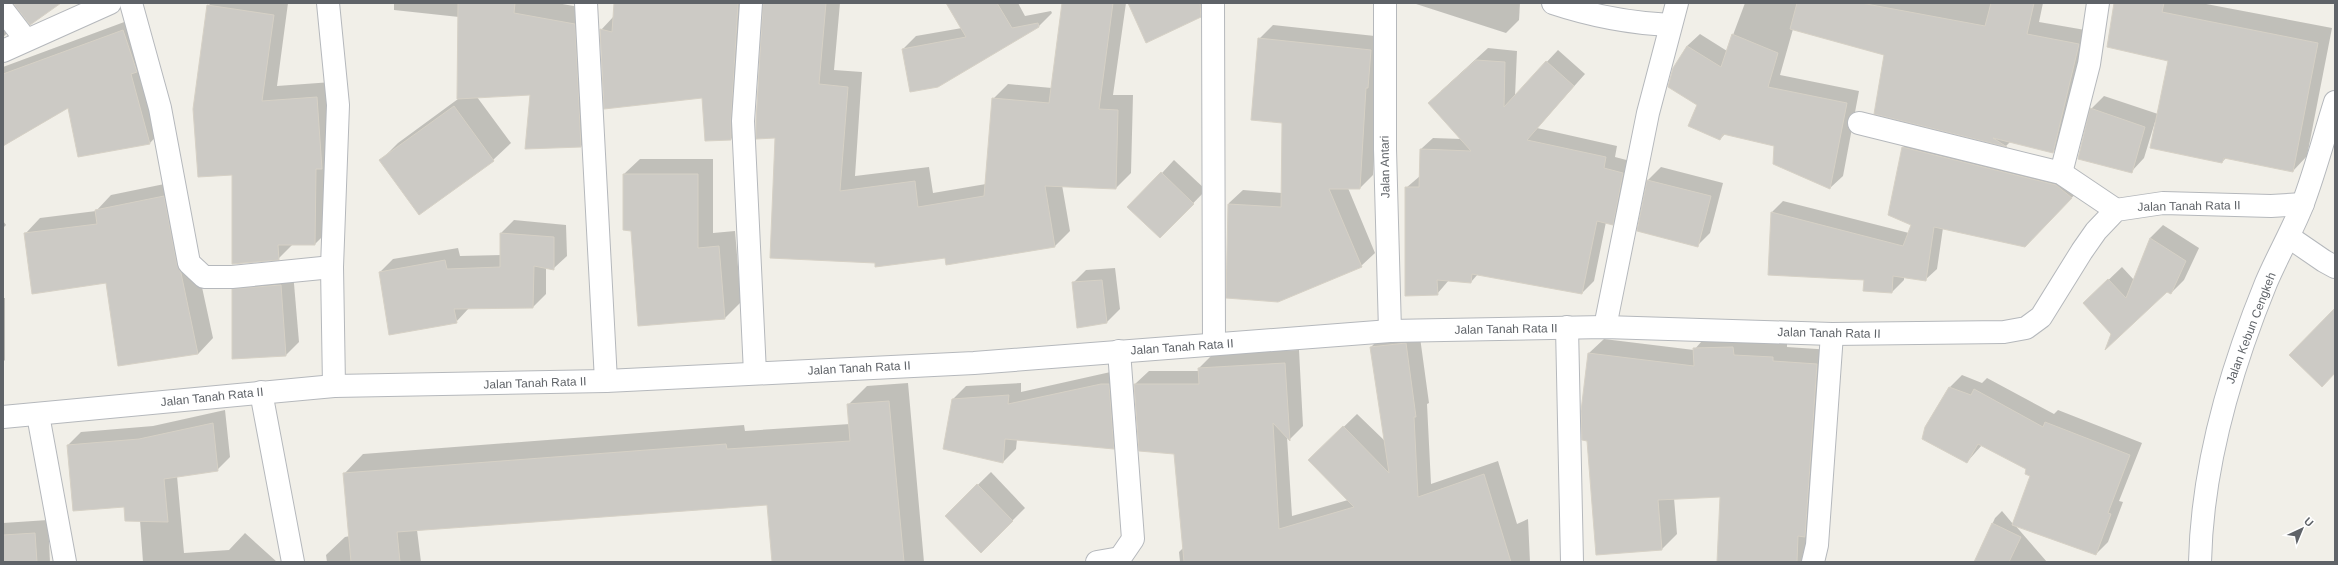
<svg xmlns="http://www.w3.org/2000/svg" width="2338" height="565" font-family="Arial,sans-serif">
<style>
.shadow{fill:#0003}
.building{fill:#cccac5;stroke:#d6d1c6}
.lines{fill:none;stroke-linecap:round;stroke-linejoin:round}
.minor-casing{stroke:#b5b8bc;stroke-width:24}
.minor{stroke:#fff;stroke-width:22}
.labels{text-anchor:middle;stroke-width:4;stroke-linejoin:round;paint-order:stroke}
.street-label{font-size:12px;fill:#5f6368;stroke:#fff}
</style>
<rect width="100%" height="100%" fill="#f1efe8"/>
<g class="shadow">
<path d="M 211,3 L 288,3 L 277,86 L 332,82 L 330,229 L 315,244 L 293,244 L 278,259 L 233,174 L 208,6 Z"/>
<path d="M 394,3 L 557,3 L 590,9 L 596,131 L 581,146 L 531,94 L 477,97 L 511,143 L 493,160 L 381,160 L 398,143 L 458,99 L 459,17 L 394,10 Z"/>
<path d="M 615,3 L 752,3 L 746,124 L 731,139 L 703,97 L 601,30 L 614,16 Z"/>
<path d="M 763,3 L 840,3 L 834,70 L 862,72 L 855,176 L 929,167 L 933,193 L 986,184 L 993,99 L 1008,84 L 1052,88 L 1063,3 L 1126,3 L 1113,95 L 1133,95 L 1131,173 L 1116,188 L 1062,185 L 1070,231 L 1055,246 L 947,264 L 946,257 L 876,262 L 776,136 Z"/>
<path d="M 949,3 L 1018,3 L 1025,16 L 1051,11 L 1052,13 L 1039,26 L 903,49 L 916,36 L 962,28 Z"/>
<path d="M 1129,3 L 1207,3 L 1207,5 L 1192,20 Z"/>
<path d="M 1413,3 L 1520,3 L 1519,20 L 1506,33 Z"/>
<path d="M 1745,3 L 2043,3 L 2039,22 L 2091,31 L 2065,139 L 2053,152 L 2011,141 L 2006,146 L 1876,113 L 1885,55 L 1793,29 L 1780,75 L 1859,91 L 1843,176 L 1830,188 L 1774,163 L 1775,145 L 1725,134 L 1720,139 L 1674,68 L 1687,46 L 1700,34 L 1727,51 Z"/>
<path d="M 2115,3 L 2201,3 L 2332,28 L 2307,156 L 2293,171 L 2227,157 L 2222,162 L 2155,122 L 2144,158 L 2132,171 L 2091,109 L 2104,96 L 2158,114 L 2169,60 Z"/>
<path d="M 3,4 L 17,24 L 3,37 Z"/>
<path d="M 135,18 L 162,130 L 150,143 L 79,156 L 69,107 L 3,146 L 3,67 Z"/>
<path d="M 1273,25 L 1384,37 L 1379,76 L 1373,175 L 1360,188 L 1348,188 L 1375,253 L 1361,266 L 1227,297 L 1229,203 L 1243,190 L 1282,193 L 1283,122 L 1259,39 Z"/>
<path d="M 1488,48 L 1517,51 L 1515,96 L 1558,50 L 1585,74 L 1537,128 L 1617,146 L 1615,157 L 1634,162 L 1624,212 L 1612,224 L 1606,222 L 1594,281 L 1582,293 L 1478,274 L 1471,282 L 1449,280 L 1437,294 L 1406,188 L 1420,176 L 1421,149 L 1433,138 L 1462,139 L 1441,91 Z"/>
<path d="M 1915,135 L 2083,186 L 2037,234 L 1943,228 L 1937,269 L 1925,280 L 1904,277 L 1904,280 L 1892,292 L 1865,280 L 1772,212 L 1783,201 L 1909,233 L 1912,224 L 1889,214 L 1903,147 Z"/>
<path d="M 640,159 L 713,159 L 713,233 L 735,231 L 741,302 L 725,318 L 632,230 L 624,174 Z"/>
<path d="M 1174,160 L 1206,190 L 1173,224 L 1162,173 Z"/>
<path d="M 1661,167 L 1723,183 L 1710,233 L 1697,246 L 1638,231 L 1648,180 Z"/>
<path d="M 179,181 L 213,338 L 198,354 L 107,282 L 25,234 L 40,218 L 96,211 L 111,195 Z"/>
<path d="M 514,220 L 566,225 L 567,256 L 554,268 L 546,267 L 546,294 L 533,307 L 469,308 L 456,322 L 380,272 L 393,259 L 458,248 L 460,256 L 501,255 L 501,233 Z"/>
<path d="M 3,221 L 6,225 L 3,228 Z"/>
<path d="M 2163,225 L 2199,248 L 2184,280 L 2171,293 L 2167,291 L 2112,334 L 2097,291 L 2122,267 L 2134,280 L 2150,238 Z"/>
<path d="M 1115,268 L 1120,309 L 1107,322 L 1078,327 L 1073,283 L 1086,270 Z"/>
<path d="M 293,272 L 299,342 L 286,355 L 233,290 L 246,277 Z"/>
<path d="M 3,298 L 5,298 L 5,360 L 3,362 Z"/>
<path d="M 1419,330 L 1429,403 L 1427,404 L 1431,484 L 1498,461 L 1517,524 L 1528,519 L 1530,562 L 1180,562 L 1179,552 L 1184,547 L 1175,454 L 1135,384 L 1149,371 L 1199,371 L 1199,368 L 1213,354 L 1299,350 L 1303,426 L 1290,439 L 1287,437 L 1292,516 L 1348,500 L 1323,447 L 1357,414 L 1386,442 L 1371,347 L 1384,334 Z"/>
<path d="M 1709,333 L 1787,343 L 1787,347 L 1832,350 L 1811,562 L 1718,562 L 1721,496 L 1674,498 L 1677,534 L 1662,549 L 1589,353 L 1604,339 L 1694,350 Z"/>
<path d="M 1115,371 L 1126,435 L 1113,448 L 1017,439 L 1016,449 L 1003,462 L 953,399 L 966,386 L 1021,383 L 1021,392 Z"/>
<path d="M 1962,375 L 1982,383 L 1987,378 L 2054,414 L 2058,410 L 2142,443 L 2119,501 L 2123,502 L 2108,542 L 2096,554 L 2014,524 L 2047,562 L 1985,562 L 1977,558 L 1995,518 L 2002,511 L 2013,524 L 2031,475 L 2028,469 L 1982,445 L 1967,462 L 1926,427 L 1950,387 Z"/>
<path d="M 908,383 L 924,562 L 773,562 L 768,504 L 417,530 L 421,562 L 327,562 L 326,555 L 345,537 L 350,536 L 345,473 L 363,454 L 744,425 L 745,431 L 850,424 L 848,405 L 867,386 Z"/>
<path d="M 225,410 L 230,457 L 217,470 L 177,476 L 184,553 L 229,550 L 245,533 L 277,562 L 143,562 L 140,520 L 68,445 L 81,432 L 153,426 Z"/>
<path d="M 991,472 L 1025,508 L 981,552 L 946,516 Z"/>
<path d="M 48,520 L 50,562 L 3,562 L 3,523 Z"/>
</g>
<g class="building">
<path d="M 13,3 L 61,3 L 30,25 Z"/>
<path d="M 458,3 L 515,3 L 514,13 L 575,24 L 581,147 L 525,149 L 530,95 L 457,99 Z"/>
<path d="M 614,3 L 738,3 L 731,120 L 731,140 L 705,141 L 702,98 L 604,109 L 600,29 L 612,32 Z"/>
<path d="M 763,3 L 826,3 L 819,84 L 848,87 L 840,191 L 915,181 L 918,207 L 984,196 L 992,98 L 1049,103 L 1062,3 L 1113,3 L 1099,109 L 1118,110 L 1116,189 L 1045,186 L 1055,247 L 946,265 L 945,258 L 875,267 L 875,263 L 770,258 L 775,138 L 756,139 L 756,121 Z"/>
<path d="M 946,3 L 997,3 L 1012,28 L 1038,23 L 1039,27 L 938,87 L 910,92 L 902,49 L 966,37 Z"/>
<path d="M 1128,3 L 1200,3 L 1201,17 L 1146,43 Z"/>
<path d="M 1797,3 L 1861,3 L 1985,26 L 1991,3 L 2034,3 L 2027,34 L 2079,44 L 2053,153 L 1993,138 L 2007,147 L 1874,114 L 1884,55 L 1790,29 Z"/>
<path d="M 2114,3 L 2164,3 L 2162,12 L 2318,43 L 2293,172 L 2224,158 L 2222,163 L 2150,148 L 2168,61 L 2107,47 Z"/>
<path d="M 207,5 L 274,15 L 262,101 L 317,97 L 322,169 L 316,169 L 315,245 L 278,245 L 279,260 L 232,264 L 232,175 L 198,177 L 193,109 Z"/>
<path d="M 123,30 L 137,72 L 131,74 L 150,144 L 78,157 L 68,108 L 3,146 L 3,74 Z"/>
<path d="M 1732,34 L 1778,53 L 1768,87 L 1847,103 L 1830,189 L 1773,164 L 1774,146 L 1723,134 L 1720,140 L 1688,126 L 1697,105 L 1668,87 L 1673,68 L 1687,46 L 1721,67 Z"/>
<path d="M 1258,38 L 1371,50 L 1368,88 L 1366,88 L 1360,189 L 1329,189 L 1362,267 L 1278,302 L 1226,298 L 1228,204 L 1281,207 L 1282,123 L 1251,120 Z"/>
<path d="M 1476,60 L 1505,62 L 1504,107 L 1546,61 L 1574,86 L 1527,140 L 1606,157 L 1604,168 L 1623,173 L 1613,225 L 1597,221 L 1582,294 L 1472,274 L 1471,283 L 1437,280 L 1438,295 L 1405,296 L 1405,187 L 1419,187 L 1420,149 L 1471,151 L 1428,103 Z"/>
<path d="M 454,106 L 494,161 L 419,215 L 379,160 Z"/>
<path d="M 2090,108 L 2145,127 L 2132,173 L 2078,159 Z"/>
<path d="M 1902,147 L 2056,185 L 2072,198 L 2025,247 L 1934,227 L 1926,281 L 1893,276 L 1892,293 L 1863,291 L 1864,280 L 1768,275 L 1771,212 L 1903,246 L 1911,225 L 1888,215 Z"/>
<path d="M 1161,172 L 1194,204 L 1160,238 L 1127,207 Z"/>
<path d="M 623,174 L 698,174 L 698,248 L 719,246 L 725,319 L 638,326 L 631,231 L 623,230 Z"/>
<path d="M 1647,180 L 1711,196 L 1698,247 L 1637,231 Z"/>
<path d="M 164,196 L 177,265 L 181,273 L 198,354 L 118,366 L 106,283 L 32,294 L 24,233 L 97,224 L 95,210 Z"/>
<path d="M 500,233 L 554,237 L 554,270 L 534,266 L 533,308 L 454,309 L 457,323 L 389,335 L 379,272 L 445,260 L 447,269 L 500,267 Z"/>
<path d="M 2150,238 L 2186,261 L 2171,294 L 2167,292 L 2105,350 L 2111,334 L 2083,303 L 2108,279 L 2126,298 Z"/>
<path d="M 1102,280 L 1107,323 L 1077,328 L 1072,282 Z"/>
<path d="M 281,285 L 286,356 L 232,359 L 232,289 Z"/>
<path d="M 2335,308 L 2335,373 L 2322,387 L 2289,355 Z"/>
<path d="M 1406,343 L 1416,417 L 1414,417 L 1418,497 L 1484,474 L 1511,562 L 1184,562 L 1174,454 L 1139,451 L 1134,384 L 1199,384 L 1198,368 L 1285,363 L 1290,441 L 1273,423 L 1279,529 L 1354,507 L 1308,460 L 1343,426 L 1389,473 L 1370,347 Z"/>
<path d="M 1733,347 L 1734,355 L 1773,357 L 1773,361 L 1817,364 L 1805,537 L 1798,536 L 1797,562 L 1717,562 L 1720,497 L 1658,500 L 1662,550 L 1596,555 L 1587,441 L 1582,440 L 1581,411 L 1588,353 L 1694,366 L 1693,348 Z"/>
<path d="M 1101,384 L 1109,384 L 1114,449 L 1005,439 L 1003,463 L 943,449 L 952,399 L 1009,395 L 1008,404 Z"/>
<path d="M 1949,387 L 1971,395 L 1974,389 L 2043,427 L 2045,422 L 2130,455 L 2108,513 L 2111,514 L 2096,555 L 2012,525 L 2030,476 L 2025,474 L 2026,469 L 1978,444 L 1967,463 L 1922,439 L 1925,427 Z"/>
<path d="M 889,401 L 904,562 L 772,562 L 767,505 L 397,532 L 400,562 L 351,562 L 343,473 L 726,444 L 727,449 L 850,441 L 847,404 Z"/>
<path d="M 213,423 L 218,471 L 164,479 L 168,522 L 125,521 L 124,507 L 73,511 L 67,445 L 139,439 Z"/>
<path d="M 977,484 L 1013,521 L 981,553 L 945,516 Z"/>
<path d="M 1992,523 L 2021,537 L 2009,562 L 1974,562 Z"/>
<path d="M 35,533 L 37,562 L 3,562 L 3,535 Z"/>
</g>
<g class="lines">
<g class="minor-casing">
<g id="minor">
<path d="M 131,3 L 160,108 L 189,263 L 204,277 L 232,277 L 332,267"/>
<path d="M 328,3 L 338,105 L 332,267 L 334,386"/>
<path d="M 586,3 L 606,381"/>
<path d="M 751,3 L 743,121 L 755,373"/>
<path d="M 1213,3 L 1214,344"/>
<path d="M 1385,3 L 1385,149 L 1390,331"/>
<path d="M 1553,3 C 1592,16 1629,23 1670,25"/>
<path d="M 3,10 L 26,40"/>
<path d="M 3,51 L 110,3"/>
<path d="M 1859,123 L 2061,173 L 2116,210"/>
<path d="M 2061,173 L 2089,64 L 2098,3"/>
<path d="M 2289,237 L 2324,261 L 2335,267"/>
<path d="M 1567,327 L 1572,562"/>
<path d="M 1605,327 L 1648,113 L 1677,3"/>
<path d="M 1119,351 L 1133,539 L 1120,558 L 1120,562"/>
<path d="M 261,392 L 293,562"/>
<path d="M 38,415 L 65,562"/>
<path d="M 3,417 L 334,386 L 606,381 L 974,363 L 1390,331 L 1605,327 L 1832,334 L 2004,332 L 2026,328 L 2041,317 L 2082,251 L 2096,231 L 2116,210 L 2163,203 L 2271,206 L 2303,204"/>
<path d="M 1097,562 L 1120,558"/>
<path d="M 1813,562 L 1817,545 L 1832,334"/>
<path d="M 2200,562 C 2202,467 2230,371 2266,283 C 2277,257 2291,233 2302,206 C 2315,172 2324,137 2335,102"/>
</g>
</g>
<use href="#minor" class="minor"/>
</g>
<g class="labels">
<g class="street-label">
<text transform="translate(1385 167) rotate(-91)" y="4">Jalan Antari</text>
<text transform="translate(2189 206) rotate(-1)" y="4">Jalan Tanah Rata II</text>
<text transform="translate(2251 328) rotate(-69)" y="4">Jalan Kebun Cengkeh</text>
<text transform="translate(1506 329) rotate(-1)" y="4">Jalan Tanah Rata II</text>
<text transform="translate(1829 333) rotate(1)" y="4">Jalan Tanah Rata II</text>
<text transform="translate(1182 347) rotate(-4)" y="4">Jalan Tanah Rata II</text>
<text transform="translate(859 368) rotate(-3)" y="4">Jalan Tanah Rata II</text>
<text transform="translate(535 383) rotate(-2)" y="4">Jalan Tanah Rata II</text>
<text transform="translate(212 397) rotate(-6)" y="4">Jalan Tanah Rata II</text>
</g>
</g>
<rect width="2338" height="565" fill="none" stroke="#5f6368" stroke-width="8"/>
<g transform="translate(2302 529) rotate(44)" stroke="#ffffff" stroke-width="3" paint-order="stroke">
<path d="M0-3L7 15L0 10L-7 15Z" fill="#5f6368"/>
<text y="-6" font-size="11" font-weight="bold" text-anchor="middle" fill="#5f6368">U</text>
</g>
</svg>
